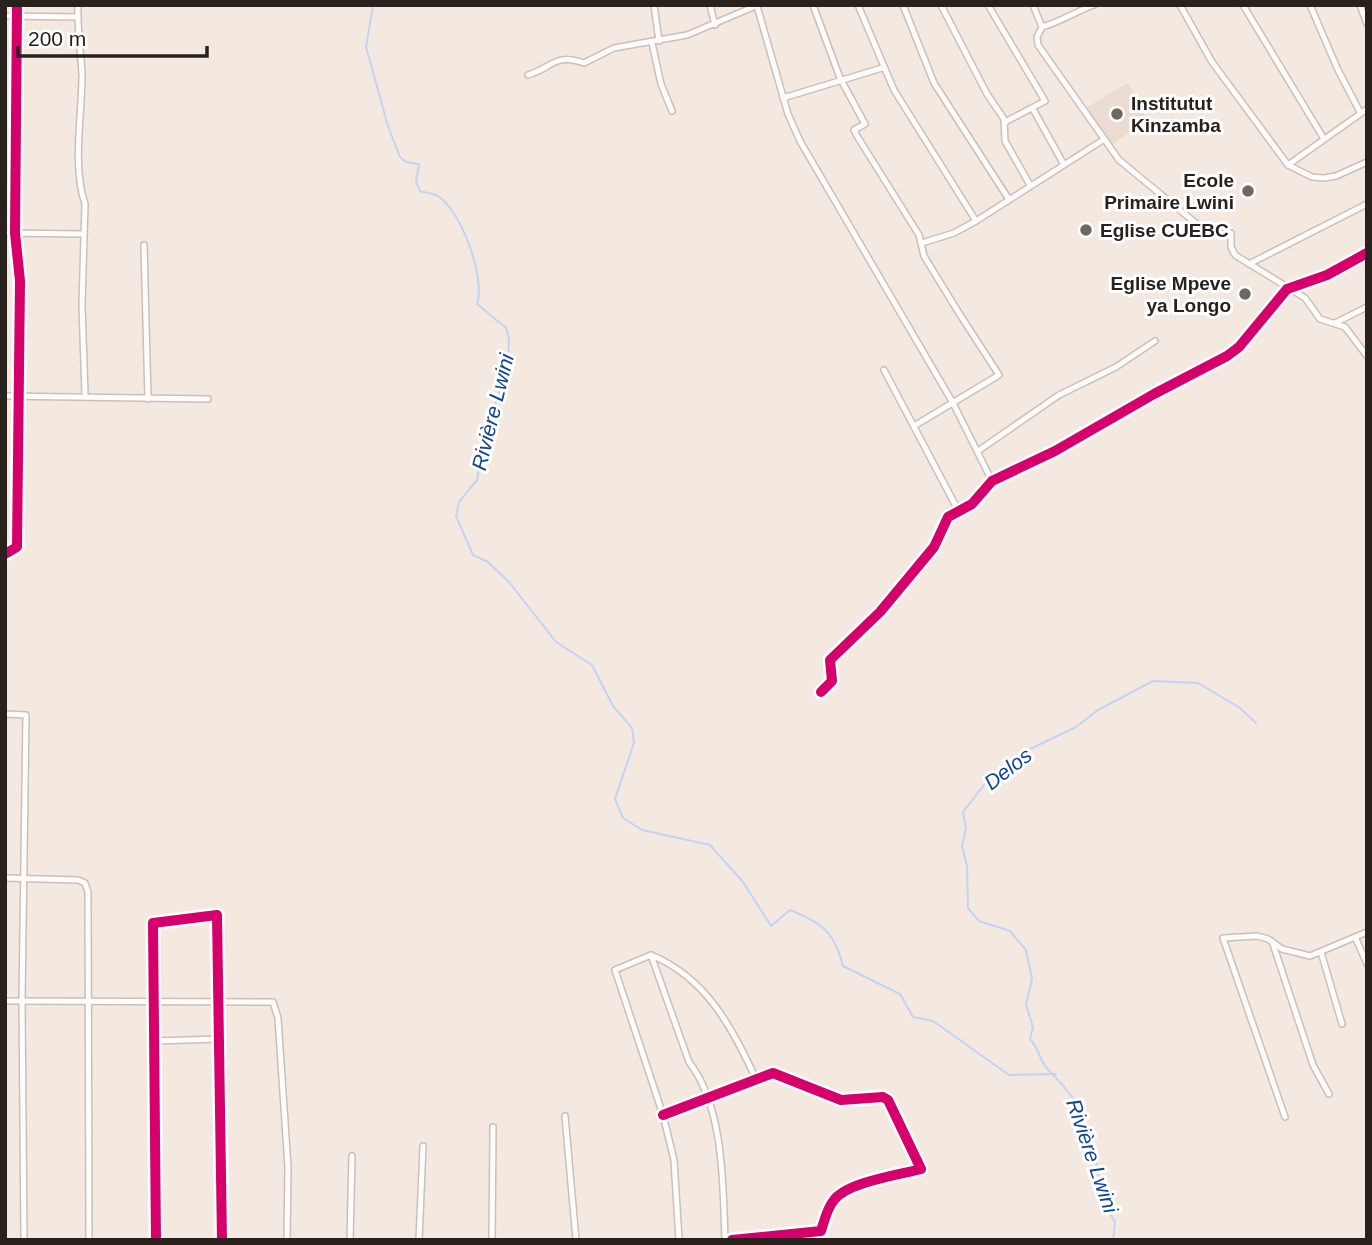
<svg xmlns="http://www.w3.org/2000/svg" width="1372" height="1245" font-family="Arial,sans-serif">
<style>
.education{fill:#ebdbd0}
.lines{fill:none;stroke-linecap:round;stroke-linejoin:round}
.stream{stroke:#c4d4f0;stroke-width:2}
.minor-casing{stroke:#c9c0ba;stroke-width:8}
.minor{stroke:#fdfcfa;stroke-width:5}
.cycleway-casing{stroke:#fff;stroke-width:15}
.cycleway{stroke:#d6006c;stroke-width:10}
.poi-dot{fill:#6f6761;stroke:#fff;stroke-width:2.5}
.labels{text-anchor:middle;stroke-width:6;stroke-linejoin:round;paint-order:stroke}
.poi-label{font-size:19px;font-weight:bold;fill:#28211c;stroke:#fff;text-anchor:start}
.water-label{font-size:21px;font-style:italic;fill:#0e4494;stroke:#fff}
</style>
<rect width="100%" height="100%" fill="#f4e9e1"/>
<path class="education" d="M 1128,83 L 1147,120 L 1110,146 L 1086,108 Z"/>
<g class="lines">
<g class="stream">
<path d="M 373,5 L 366,47 L 388,126 L 400,157 L 406,162 L 419,164 L 416,182 L 420,191 C 425,193 432,193 436,195 C 461,208 486,279 477,304 L 506,328 L 509,339 L 508,364 L 484,441 L 477,480 L 459,502 L 456,516 L 473,555 L 488,562 L 509,582 L 556,642 L 592,665 L 613,706 L 632,728 L 634,743 L 615,799 L 623,818 L 642,830 L 710,845 L 743,882 L 771,926 L 790,910 C 822,923 834,931 843,966 L 900,994 L 913,1017 L 933,1021 L 1009,1075 L 1056,1074"/>
<path d="M 1113,1240 L 1115,1222 L 1103,1201 L 1095,1155 L 1083,1141 C 1083,1101 1071,1095 1046,1067 C 1039,1059 1039,1048 1030,1039 L 1033,1027 L 1026,1005 L 1032,979 L 1026,950 L 1010,931 L 979,921 L 968,908 L 967,866 L 962,846 L 966,828 L 963,812 L 987,781 L 1030,749 L 1076,727 L 1098,710 L 1153,681 L 1198,683 L 1240,708 L 1256,723"/>
</g>
<g class="minor-casing">
<g id="minor">
<path d="M 78,5 C 77,29 81,52 82,75 C 82,116 72,165 85,204 L 82,305 L 85,395"/>
<path d="M 654,5 L 659,41"/>
<path d="M 710,5 L 715,25"/>
<path d="M 813,5 L 840,78 L 865,124 L 854,130 L 857,136 L 919,235 L 924,256 L 957,310 L 999,375 L 914,426"/>
<path d="M 858,5 L 894,90 L 976,221"/>
<path d="M 903,5 L 934,83 L 1008,198"/>
<path d="M 941,5 L 987,94 L 1004,119 L 1005,141 L 1030,185"/>
<path d="M 988,5 L 1045,101 L 1005,122"/>
<path d="M 1033,5 L 1042,27 L 1037,37 L 1038,45 L 1119,160 L 1209,234 L 1231,233 L 1231,247 L 1235,255 L 1305,298 L 1320,319 L 1345,327 L 1367,356"/>
<path d="M 1180,5 L 1212,62 L 1288,165 L 1312,177 L 1324,178 L 1336,176 L 1367,162"/>
<path d="M 1243,5 L 1324,139"/>
<path d="M 1310,5 L 1338,70 L 1360,112"/>
<path d="M 1360,5 L 1367,24"/>
<path d="M 757,6 L 788,114 L 800,141 L 953,403 L 992,481"/>
<path d="M 5,16 L 78,17"/>
<path d="M 1042,27 C 1061,22 1076,11 1094,5"/>
<path d="M 652,43 L 661,84 L 672,111"/>
<path d="M 528,75 C 554,67 554,53 584,63 L 614,48 L 687,35 L 758,5"/>
<path d="M 783,98 L 882,68"/>
<path d="M 1033,109 L 1063,163"/>
<path d="M 1288,165 L 1367,109"/>
<path d="M 5,233 L 83,234"/>
<path d="M 922,243 L 954,233 L 976,221 L 1103,140"/>
<path d="M 144,245 L 148,399"/>
<path d="M 1249,264 L 1367,204"/>
<path d="M 1335,323 L 1367,307"/>
<path d="M 884,370 L 958,510"/>
<path d="M 5,396 L 208,399"/>
<path d="M 978,451 L 1059,395 L 1116,367 L 1155,341"/>
<path d="M 5,554 L 17,547 L 20,281 L 15,233 L 17,5"/>
<path d="M 821,692 L 832,681 L 830,660 L 880,612 L 934,547 L 948,517 L 972,504 L 992,481 L 1055,451 L 1154,394 L 1227,356 L 1239,347 L 1287,289 L 1327,275 L 1367,253"/>
<path d="M 5,714 L 26,715 L 22,1000 L 24,1240"/>
<path d="M 5,878 L 78,880 L 85,883 L 88,892 L 89,1240"/>
<path d="M 1356,939 L 1367,964"/>
<path d="M 1272,941 L 1313,1065 L 1329,1094"/>
<path d="M 1321,952 L 1342,1024"/>
<path d="M 651,955 L 689,1062 C 724,1107 723,1185 725,1240"/>
<path d="M 5,1001 L 273,1002 L 278,1018 L 288,1167 L 287,1240"/>
<path d="M 155,1041 L 218,1039"/>
<path d="M 663,1115 L 773,1073 L 841,1100 L 883,1097 L 888,1100 L 921,1169 C 899,1175 848,1182 834,1200 C 827,1208 824,1222 821,1231 L 732,1240"/>
<path d="M 565,1116 L 576,1240"/>
<path d="M 1285,1117 L 1223,938 L 1257,936 L 1268,939 L 1282,949 L 1310,956 L 1367,932"/>
<path d="M 156,1240 L 153,923 L 217,915 L 222,1240"/>
<path d="M 350,1240 L 352,1156"/>
<path d="M 419,1240 L 423,1146"/>
<path d="M 492,1240 L 493,1127"/>
<path d="M 679,1240 L 674,1160 L 663,1115 L 615,970 L 651,955 C 707,978 732,1028 756,1079"/>
</g>
</g>
<use href="#minor" class="minor"/>
<g class="cycleway-casing">
<g id="cycleway">
<path d="M 5,554 L 17,547 L 20,281 L 15,233 L 17,5"/>
<path d="M 821,692 L 832,681 L 830,660 L 880,612 L 934,547 L 948,517 L 972,504 L 992,481 L 1055,451 L 1154,394 L 1227,356 L 1239,347 L 1287,289 L 1327,275 L 1367,253"/>
<path d="M 663,1115 L 773,1073 L 841,1100 L 883,1097 L 888,1100 L 921,1169 C 899,1175 848,1182 834,1200 C 827,1208 824,1222 821,1231 L 732,1240"/>
<path d="M 156,1240 L 153,923 L 217,915 L 222,1240"/>
</g>
</g>
<use href="#cycleway" class="cycleway"/>
</g>
<g class="poi-dot">
<circle cx="1117" cy="114" r="7"/>
<circle cx="1248" cy="191" r="7"/>
<circle cx="1086" cy="230" r="7"/>
<circle cx="1245" cy="294" r="7"/>
</g>
<g class="labels">
<g class="poi-label">
<text x="1131" y="110">Institutut<tspan x="1131" dy="22">Kinzamba</tspan></text>
<text x="1234" y="187" text-anchor="end">Ecole<tspan x="1234" dy="22">Primaire Lwini</tspan></text>
<text x="1100" y="237">Eglise CUEBC</text>
<text x="1231" y="290" text-anchor="end">Eglise Mpeve<tspan x="1231" dy="22">ya Longo</tspan></text>
</g>
<g class="water-label">
<text transform="translate(493 412) rotate(-76)" y="7">Rivière Lwini</text>
<text transform="translate(1008 769) rotate(-38)" y="7">Delos</text>
<text transform="translate(1092 1156) rotate(71)" y="7">Rivière Lwini</text>
</g>
</g>
<rect width="1372" height="1245" fill="none" stroke="#28211c" stroke-width="14"/>
<path d="M18 46v10h189v-10" fill="none" stroke="#28211c" stroke-width="3.5"/>
<text x="28" y="46" font-size="21" fill="#28211c" stroke="#ffffff" stroke-width="5" paint-order="stroke">200 m</text>
</svg>
